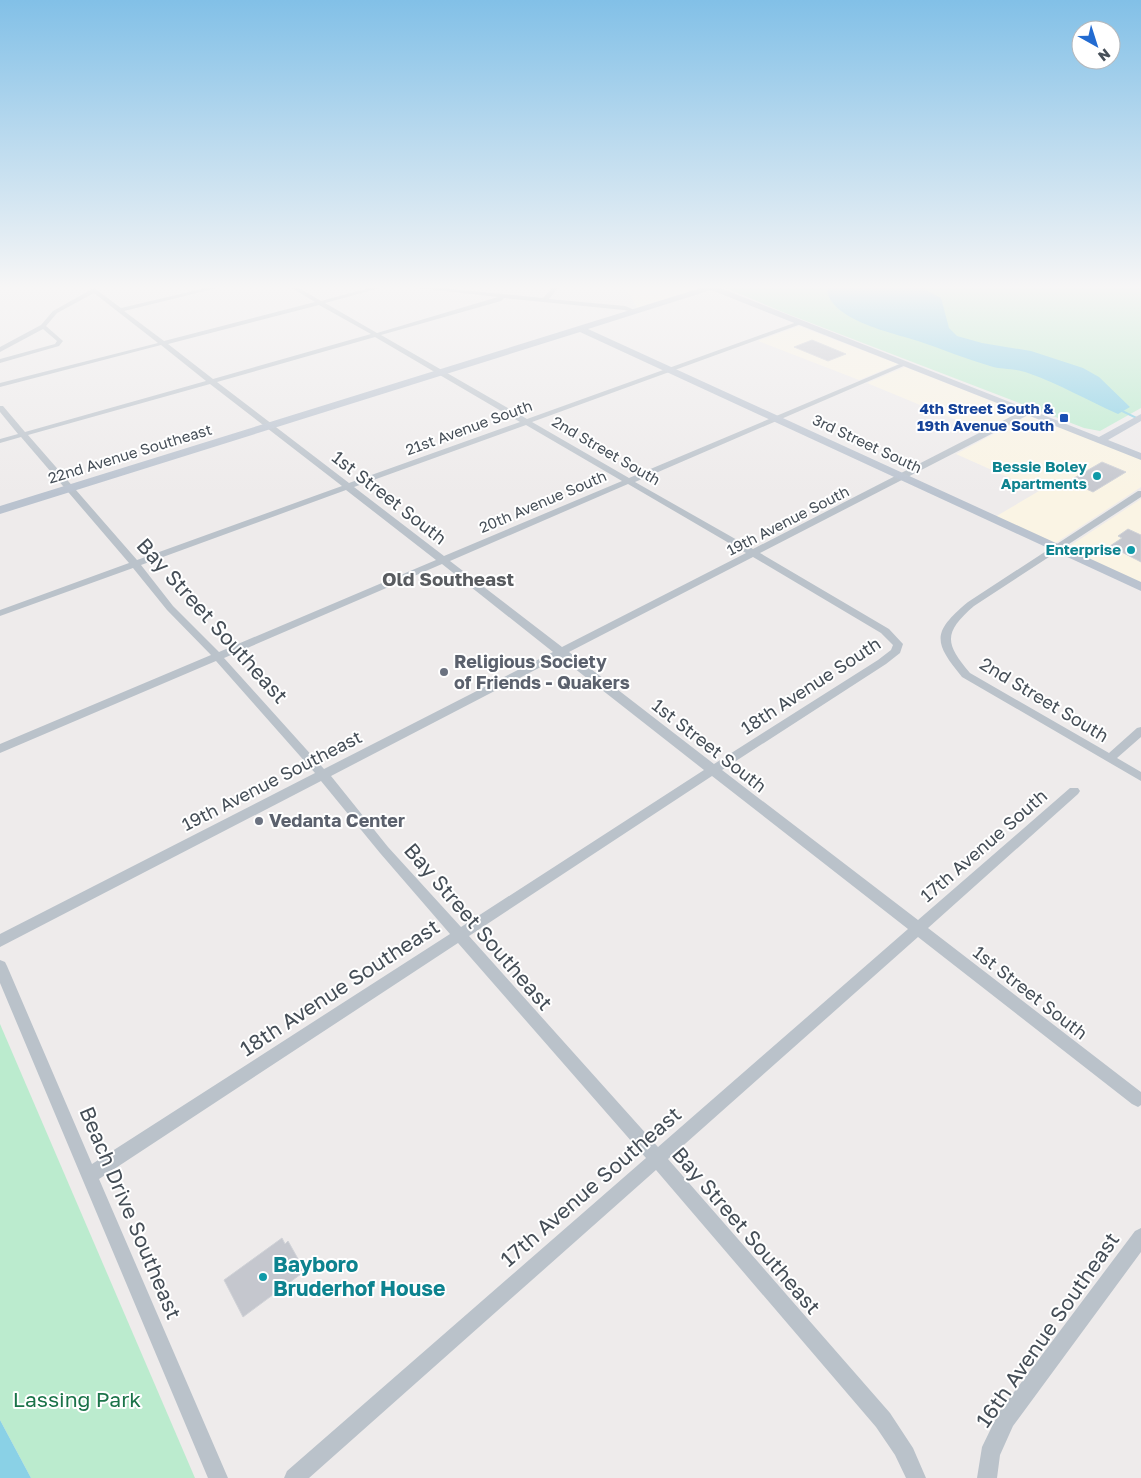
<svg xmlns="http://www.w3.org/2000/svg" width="1141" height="1478" font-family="'Golos Text',sans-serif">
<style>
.commercial{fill:#faf4e4}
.green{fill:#bbebce}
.water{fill:#8ad1e6}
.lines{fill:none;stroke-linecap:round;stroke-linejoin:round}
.stream{stroke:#8ad1e6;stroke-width:2}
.building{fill:#c5c7ce;stroke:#d0d2d7}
.street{fill:#bac2ca;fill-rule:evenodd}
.secondary{fill:#bac3cf;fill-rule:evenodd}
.transit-dot{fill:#1a4fb4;stroke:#fff;stroke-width:2}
.culture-dot{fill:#0f9aa8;stroke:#fff;stroke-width:2}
.worship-dot{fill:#6b7280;stroke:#fff;stroke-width:2}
.labels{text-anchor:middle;stroke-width:4;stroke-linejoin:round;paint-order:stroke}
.far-transit-label{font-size:15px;font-weight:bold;fill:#164399;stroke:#fff;text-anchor:end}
.far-street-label{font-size:15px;fill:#454e57;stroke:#fff}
.far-culture-label{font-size:15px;font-weight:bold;fill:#0d838f;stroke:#fff;text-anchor:end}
.street-label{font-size:18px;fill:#454e57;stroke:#fff}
.worship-label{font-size:18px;font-weight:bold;fill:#5b616d;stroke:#fff;text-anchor:start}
.neighbourhood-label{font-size:19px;font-weight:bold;fill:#595c60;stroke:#fff}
.near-street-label{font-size:21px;fill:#454e57;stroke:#fff}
.near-culture-label{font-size:21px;font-weight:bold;fill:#0d838f;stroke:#fff;text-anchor:start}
.near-park-label{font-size:21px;fill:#1b7349;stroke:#fff}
</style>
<rect width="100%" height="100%" fill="#eeebeb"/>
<g class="commercial">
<path d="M 626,288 L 699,288 L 637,308 Z"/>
<path d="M 799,326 L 898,364 L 859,380 L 758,341 Z"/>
<path d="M 905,367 L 1020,412 L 983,431 L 867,383 Z"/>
<path d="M 1029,415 L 1141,459 L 1141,487 L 1054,544 L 995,517 L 1039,491 L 956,454 Z"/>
<path d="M 1141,499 L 1141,584 L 1065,549 Z"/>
</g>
<g class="green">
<path d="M 726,288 L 1141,288 L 1141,408 L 1100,431 L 1084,428 L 785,313 Z"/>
<path d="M 0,1024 L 195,1478 L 31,1478 L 0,1420 Z"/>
</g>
<g class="water">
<path d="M 827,288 L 922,288 L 941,298 L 949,328 L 957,336 L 982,343 L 1031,351 L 1083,368 L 1099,377 L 1130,407 L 1118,414 C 1087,400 1059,384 1028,373 C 1016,368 1002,370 990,366 C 966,359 942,349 918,341 C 894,333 828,320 827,288 Z"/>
<path d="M 0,1420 L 31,1478 L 0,1478 Z"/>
</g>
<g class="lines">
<path class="stream" d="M 1118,409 L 1141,420"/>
</g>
<g class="building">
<path d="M 812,340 L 846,354 L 828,361 L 794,347 Z"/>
<path d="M 1102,462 L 1126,472 L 1093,492 L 1069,481 Z"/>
<path d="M 1128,529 L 1141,535 L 1141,562 L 1110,546 L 1122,538 L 1118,536 Z"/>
<path d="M 282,1238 L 285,1244 L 288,1241 L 302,1266 L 301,1274 L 243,1317 L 224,1280 Z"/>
</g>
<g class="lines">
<g class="street">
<path d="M 94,288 L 121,308 L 206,288 L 217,288 L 124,311 L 164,341 L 315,302 L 292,288 L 299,288 L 321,301 L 369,288 L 380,288 L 325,303 L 377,333 L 498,297 L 418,288 L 441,288 L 543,298 L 552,288 L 558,288 L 549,299 L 625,306 L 637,311 L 637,313 L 624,310 L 504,298 L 501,301 L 381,335 L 527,419 L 797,322 L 801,322 L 801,324 L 532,422 L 629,478 L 902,363 L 906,363 L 906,365 L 635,482 L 753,549 L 1024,410 L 1030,410 L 1030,414 L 760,553 L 889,629 L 903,644 L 900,653 L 886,664 L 722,770 L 918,920 L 1070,788 L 1078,788 L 1080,791 L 1078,794 L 928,928 L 1141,1092 L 1141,1105 L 1138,1107 L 1132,1104 L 918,937 L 668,1159 L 890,1413 L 913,1448 L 926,1478 L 906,1478 L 895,1455 L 876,1427 L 656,1170 L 309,1478 L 284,1478 L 287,1471 L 646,1158 L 458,943 L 99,1179 L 228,1478 L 208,1478 L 0,983 L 0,960 L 5,962 L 7,966 L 92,1164 L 450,934 L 380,853 L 321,781 L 0,947 L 0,934 L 315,773 L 216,661 L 0,753 L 0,744 L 211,655 L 167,610 L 133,568 L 0,616 L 0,610 L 129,563 L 21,437 L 0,443 L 0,439 L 18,434 L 0,412 L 0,406 L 3,406 L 25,432 L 206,381 L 161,345 L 0,387 L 0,383 L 158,343 L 94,293 L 57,313 L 46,326 L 63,341 L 59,346 L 0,363 L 0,359 L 55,344 L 57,341 L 43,329 L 0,352 L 0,347 L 41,325 L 53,311 ZM 319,305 L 371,334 L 213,379 L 168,344 ZM 375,337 L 520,422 L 349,483 L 217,382 ZM 210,384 L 342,486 L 137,560 L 28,435 ZM 526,425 L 622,481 L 444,556 L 354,487 ZM 628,484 L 746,553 L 562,647 L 450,561 ZM 346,490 L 436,560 L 219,652 L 173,606 L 141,565 ZM 753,557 L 881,633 L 893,645 L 891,650 L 878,660 L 714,764 L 569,652 ZM 442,564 L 553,652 L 324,769 L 224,658 ZM 560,657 L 704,770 L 461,927 L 388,847 L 331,776 ZM 712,776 L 908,929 L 658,1147 L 469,936 Z"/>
<path d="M 1138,491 L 1141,491 L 1141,497 L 974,606 C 944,632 944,643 970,673 L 1109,753 L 1137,728 L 1141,727 L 1141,737 L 1117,758 L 1141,772 L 1141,781 L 962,677 C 933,642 932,632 968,602 Z"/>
<path d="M 1141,1228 L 1141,1252 L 1013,1426 L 1000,1455 L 997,1478 L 977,1478 L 982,1447 L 999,1412 L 1135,1231 Z"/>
</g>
<path class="secondary" d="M 701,288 L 720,288 L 1099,437 L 1141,414 L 1141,421 L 1108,440 L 1141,453 L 1141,460 L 711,290 L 588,329 L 1141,582 L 1141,591 L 580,332 L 0,514 L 0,506 Z"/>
</g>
<linearGradient id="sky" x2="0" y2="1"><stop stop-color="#82c0e7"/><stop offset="0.58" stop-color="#f7f6f6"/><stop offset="1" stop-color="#f7f6f6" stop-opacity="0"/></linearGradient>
<rect width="1141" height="495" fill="url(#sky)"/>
<rect class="transit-dot" x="1059" y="413" width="10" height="10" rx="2.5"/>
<g class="culture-dot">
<circle cx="1097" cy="476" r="5"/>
<circle cx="1131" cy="550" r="5"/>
<circle cx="263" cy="1277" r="5"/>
</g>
<g class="worship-dot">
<circle cx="444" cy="672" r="5"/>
<circle cx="259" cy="821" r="5"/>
</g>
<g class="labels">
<g class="far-transit-label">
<text x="1054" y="414">4th Street South &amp;<tspan x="1054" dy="17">19th Avenue South</tspan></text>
</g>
<g class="far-street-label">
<text transform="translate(469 428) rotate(-20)" y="5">21st Avenue South</text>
<text transform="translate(867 444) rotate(25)" y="5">3rd Street South</text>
<text transform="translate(606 451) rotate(30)" y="5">2nd Street South</text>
<text transform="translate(130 454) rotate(-17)" y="5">22nd Avenue Southeast</text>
<text transform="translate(543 502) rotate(-23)" y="5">20th Avenue South</text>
<text transform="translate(788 521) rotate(-27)" y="5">19th Avenue South</text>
</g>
<g class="far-culture-label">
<text x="1087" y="472">Bessie Boley<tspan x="1087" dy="17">Apartments</tspan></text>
<text x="1121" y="555">Enterprise</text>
</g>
<g class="street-label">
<text transform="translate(389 498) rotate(38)" y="6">1st Street South</text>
<text transform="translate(811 686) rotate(-33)" y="6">18th Avenue South</text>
<text transform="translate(1044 700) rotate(31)" y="6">2nd Street South</text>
<text transform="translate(709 746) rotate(38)" y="6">1st Street South</text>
<text transform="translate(272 781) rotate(-27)" y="6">19th Avenue Southeast</text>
<text transform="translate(984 846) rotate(-41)" y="6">17th Avenue South</text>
<text transform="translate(1030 993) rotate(38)" y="6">1st Street South</text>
</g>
<g class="worship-label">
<text x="454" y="668">Religious Society<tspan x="454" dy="21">of Friends - Quakers</tspan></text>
<text x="269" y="827">Vedanta Center</text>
</g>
<g class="neighbourhood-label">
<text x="448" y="586">Old Southeast</text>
</g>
<g class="near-street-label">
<text transform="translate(212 621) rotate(48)" y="7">Bay Street Southeast</text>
<text transform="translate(478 927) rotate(49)" y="7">Bay Street Southeast</text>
<text transform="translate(340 988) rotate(-33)" y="7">18th Avenue Southeast</text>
<text transform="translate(591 1187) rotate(-41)" y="7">17th Avenue Southeast</text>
<text transform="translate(130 1213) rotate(67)" y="7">Beach Drive Southeast</text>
<text transform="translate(746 1231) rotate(49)" y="7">Bay Street Southeast</text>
<text transform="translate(1048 1330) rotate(-55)" y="7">16th Avenue Southeast</text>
</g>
<g class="near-culture-label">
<text x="273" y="1272">Bayboro<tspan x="273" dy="24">Bruderhof House</tspan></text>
</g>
<g class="near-park-label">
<text x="77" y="1407">Lassing Park</text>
</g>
</g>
<g transform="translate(1096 45) rotate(141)"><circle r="24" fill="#ffffff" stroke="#b5b8bc"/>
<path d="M0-4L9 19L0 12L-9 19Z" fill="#226bd1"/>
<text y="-8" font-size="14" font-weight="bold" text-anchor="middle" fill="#454e57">N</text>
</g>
</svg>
